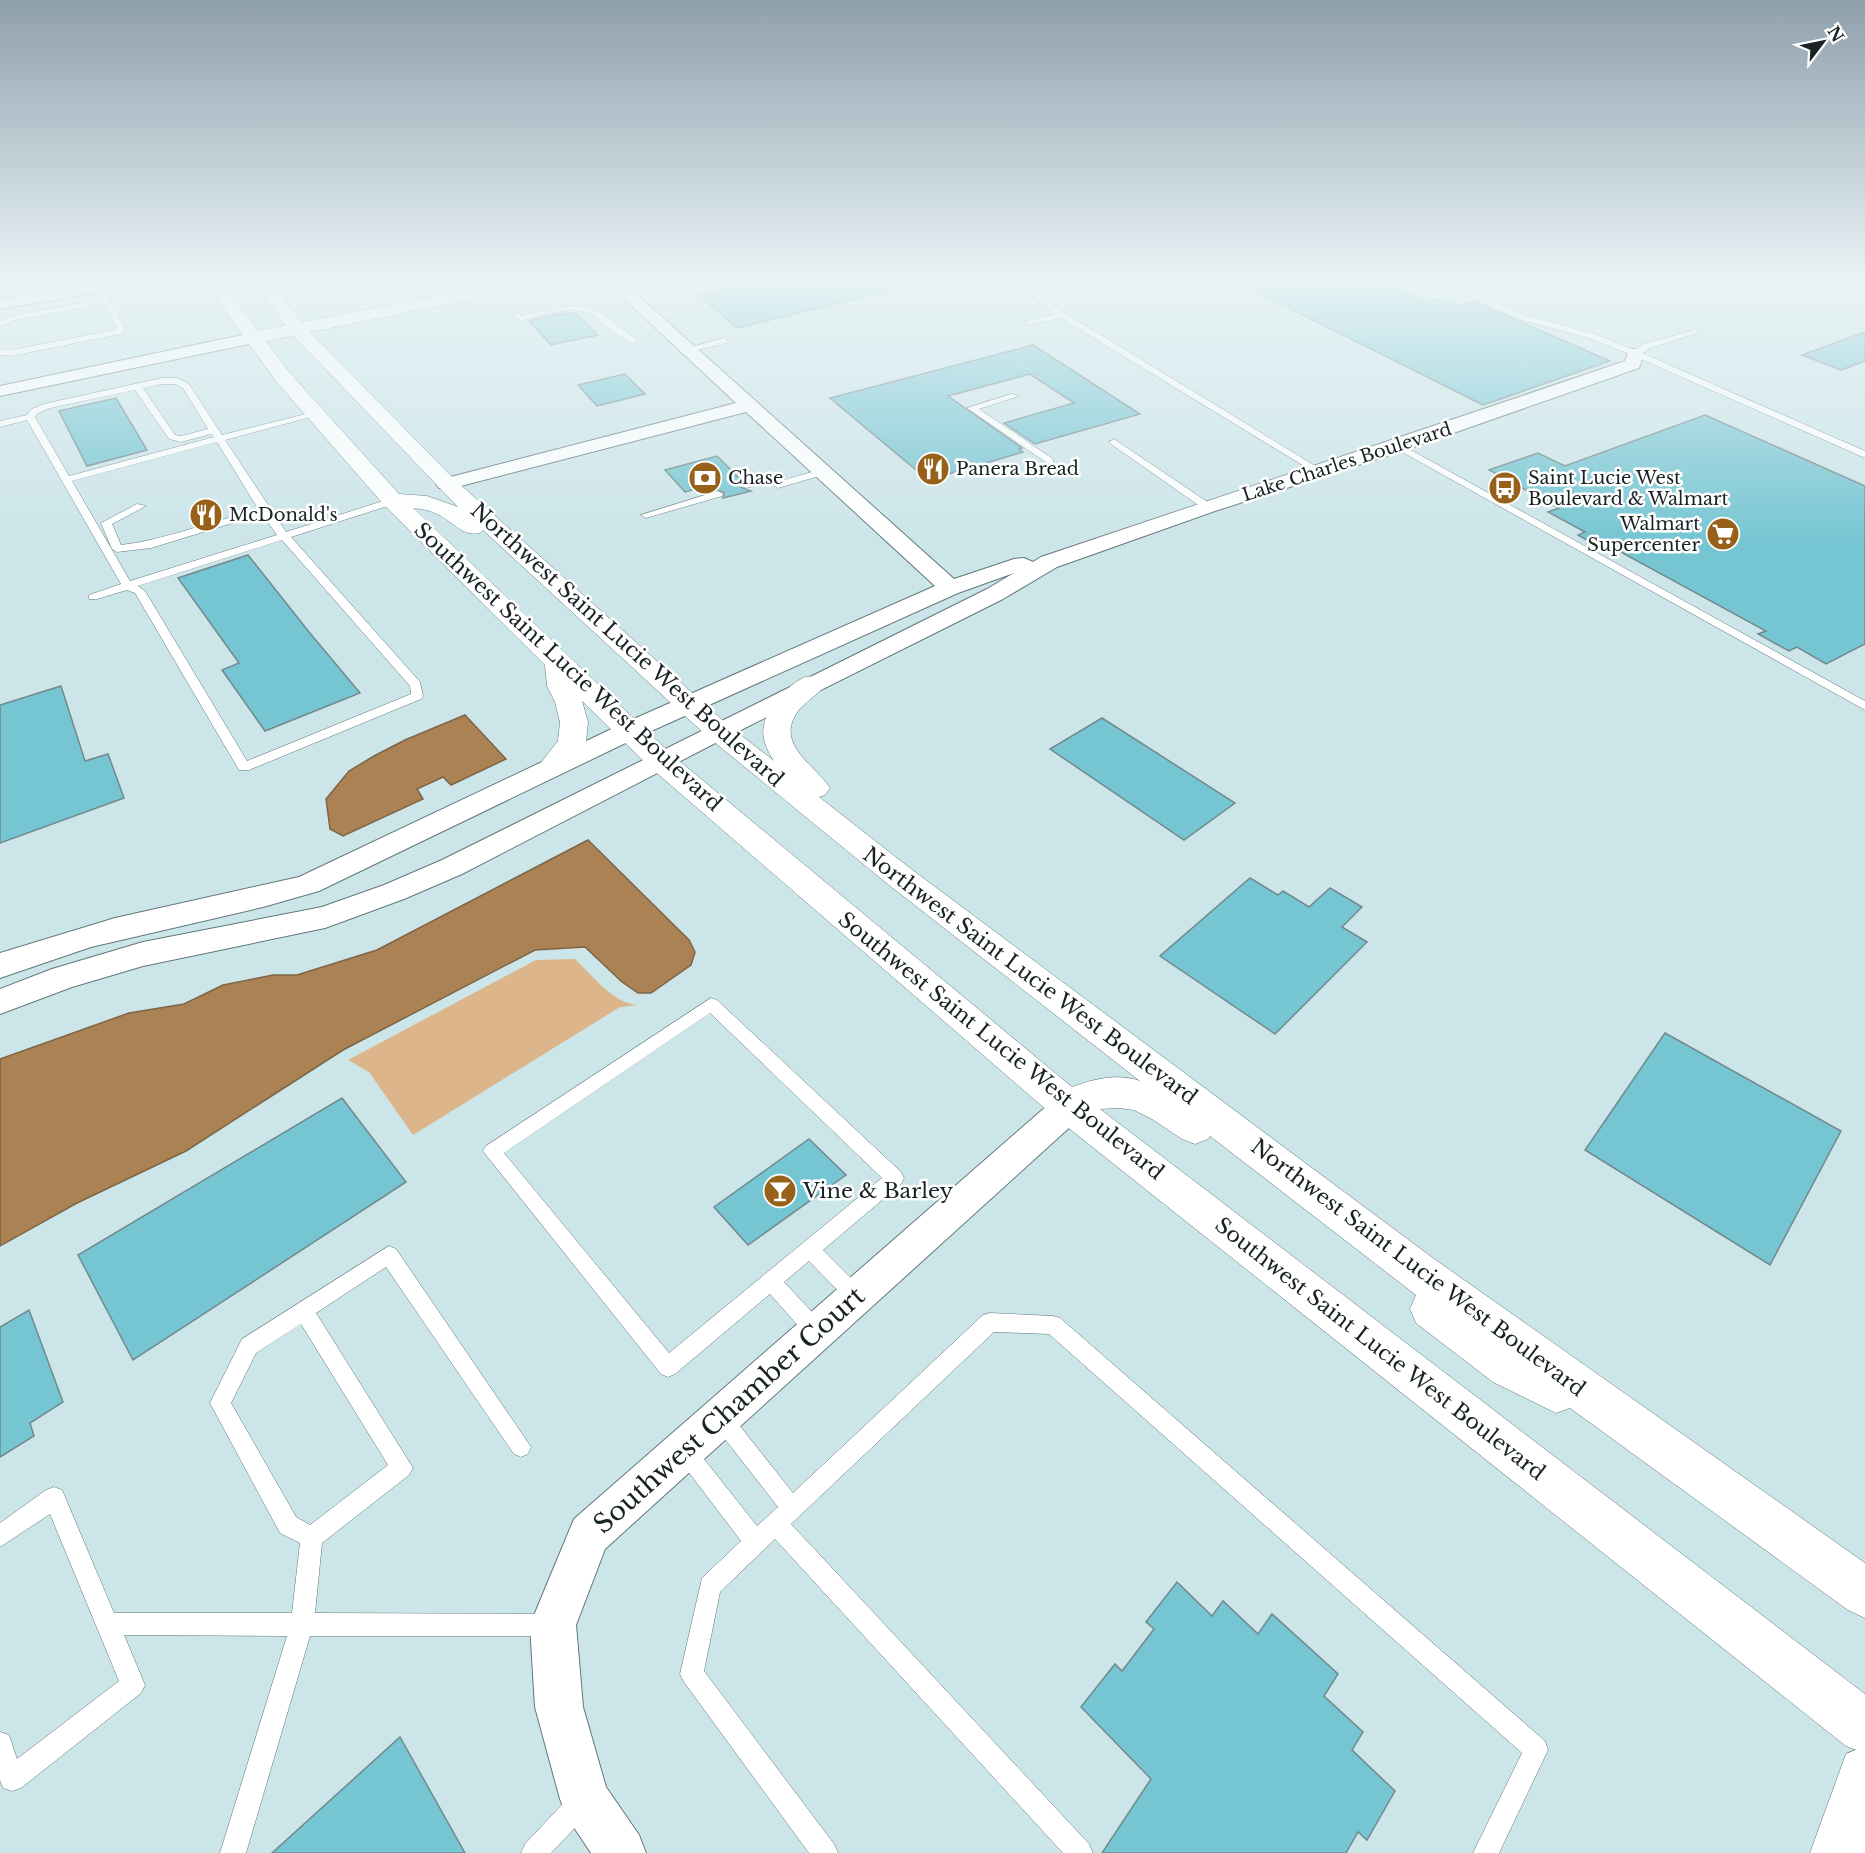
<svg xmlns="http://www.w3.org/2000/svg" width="1865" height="1853" font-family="'Libre Baskerville',serif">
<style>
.green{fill:#ddb58a}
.water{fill:#aa8254;stroke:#7e6546;stroke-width:1.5}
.building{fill:#76c5d2;stroke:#72898d;stroke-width:1.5}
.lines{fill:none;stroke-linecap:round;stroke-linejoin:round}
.service-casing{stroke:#61777b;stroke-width:1}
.minor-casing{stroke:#61777b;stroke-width:2}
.tertiary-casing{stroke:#61777b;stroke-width:1}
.secondary-casing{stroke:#61777b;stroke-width:1}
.service{fill:#fff;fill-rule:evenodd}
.minor{fill:#fff;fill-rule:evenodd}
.tertiary{fill:#fff;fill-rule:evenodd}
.secondary{fill:#fff;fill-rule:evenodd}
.labels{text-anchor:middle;stroke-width:5;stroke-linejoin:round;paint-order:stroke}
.far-street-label{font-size:18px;fill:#192224;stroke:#fff}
.far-poi-label{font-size:18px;fill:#192224;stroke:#fff;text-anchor:start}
.street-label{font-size:21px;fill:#192224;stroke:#fff}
.poi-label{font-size:21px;fill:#192224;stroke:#fff;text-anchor:start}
.near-street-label{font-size:26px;fill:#192224;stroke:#fff}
</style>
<rect width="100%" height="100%" fill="#cce5e9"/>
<path class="green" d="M 575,959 C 592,975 613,1003 637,1005 L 620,1007 L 413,1135 L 369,1072 L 348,1060 L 536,960 Z"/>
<g class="water">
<path d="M 465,715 L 506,759 L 451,785 L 443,777 L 417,789 L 423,799 L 343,836 L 330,829 L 326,799 L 349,771 L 374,756 L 405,740 Z"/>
<path d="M 588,840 L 689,940 L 695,952 L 691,965 L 651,993 L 638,993 L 622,982 L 585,947 L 535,950 L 343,1050 L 186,1151 L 77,1203 L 0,1246 L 0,1059 L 129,1013 L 184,1004 L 223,985 L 273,975 L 297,975 L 377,950 Z"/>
</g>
<g class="building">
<path d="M 713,282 L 893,282 L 894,290 L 737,328 L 699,295 L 723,290 Z"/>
<path d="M 1237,282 L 1382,282 L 1425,301 L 1442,299 L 1456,306 L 1473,301 L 1610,361 L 1483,405 Z"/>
<path d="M 576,313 L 598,335 L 551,345 L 529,321 L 558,314 Z"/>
<path d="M 1865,332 L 1865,361 L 1841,370 L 1802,355 Z"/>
<path d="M 1033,345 L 1140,414 L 1035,444 L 1004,423 L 1074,403 L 1030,374 L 948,396 L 1022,448 L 1019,449 L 1023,452 L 928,480 L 830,398 Z"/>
<path d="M 625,374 L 645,394 L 597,406 L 578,385 Z"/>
<path d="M 116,398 L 147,450 L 87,466 L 59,411 Z"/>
<path d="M 1705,415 L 1865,486 L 1865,644 L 1826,664 L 1797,647 L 1789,651 L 1758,634 L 1766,631 L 1610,546 L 1603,549 L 1578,535 L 1585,532 L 1548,512 L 1559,508 L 1489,470 L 1538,453 L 1565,466 Z"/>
<path d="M 717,456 L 743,482 L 739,484 L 740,487 L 751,491 L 723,498 L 724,492 L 715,490 L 710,485 L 685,492 L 665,470 Z"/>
<path d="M 248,555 L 309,632 L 360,693 L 265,731 L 222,670 L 239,663 L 178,578 Z"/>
<path d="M 61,686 L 85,761 L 108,754 L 124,798 L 0,843 L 0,705 Z"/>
<path d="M 1102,718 L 1235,803 L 1184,840 L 1050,749 Z"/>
<path d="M 1250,878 L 1278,895 L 1283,891 L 1309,907 L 1330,888 L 1362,907 L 1342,927 L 1367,942 L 1275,1034 L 1160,956 Z"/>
<path d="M 1665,1033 L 1841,1131 L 1770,1265 L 1585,1150 Z"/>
<path d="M 342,1098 L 406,1182 L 133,1360 L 78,1255 Z"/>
<path d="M 809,1139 L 846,1175 L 748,1245 L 714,1207 Z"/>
<path d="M 29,1310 L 63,1402 L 30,1423 L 34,1436 L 0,1457 L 0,1327 Z"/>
<path d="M 1177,1582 L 1212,1616 L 1223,1601 L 1258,1634 L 1272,1614 L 1338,1674 L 1324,1696 L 1363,1732 L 1352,1750 L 1395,1791 L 1367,1840 L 1358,1832 L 1346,1853 L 1102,1853 L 1151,1779 L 1081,1707 L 1115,1664 L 1122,1671 L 1154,1629 L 1146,1622 Z"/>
<path d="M 400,1737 L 465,1853 L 272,1853 Z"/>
</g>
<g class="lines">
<g class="service-casing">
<g id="service">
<path d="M 41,282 L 56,282 L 0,293 L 0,289 Z"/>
<path d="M 92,282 L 100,282 L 125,328 L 121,334 L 11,356 L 0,355 L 0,349 L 11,350 L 115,330 L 117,328 L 104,304 L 16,320 L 0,326 L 0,321 L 11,316 L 101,299 Z"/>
<path d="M 675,282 L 688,282 L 628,296 L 624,294 Z"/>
<path d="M 972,282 L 994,282 L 1041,305 L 1034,307 L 985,283 L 961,288 L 957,286 Z"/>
<path d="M 1015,282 L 1023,282 L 1065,313 L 1325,472 L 1317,474 L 1061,318 L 1027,325 L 1027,321 L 1056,314 Z"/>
<path d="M 1436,282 L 1446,282 L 1527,316 L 1595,334 L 1634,350 L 1644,344 L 1698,329 L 1698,333 L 1650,348 L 1642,353 L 1865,451 L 1865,458 L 1632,355 L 1589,338 L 1521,320 Z"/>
<path d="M 569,306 L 588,307 L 598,311 L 638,341 L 634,344 C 618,338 608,326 595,317 C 575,302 541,316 520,321 L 513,315 L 517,313 L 522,316 Z"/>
<path d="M 724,338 L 728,341 L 727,343 L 689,352 L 685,349 Z"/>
<path d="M 162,378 L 177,378 L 189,384 L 222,435 L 318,411 L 318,415 L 225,440 L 286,532 L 389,499 L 397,499 L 397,503 L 291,537 L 420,682 L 423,696 L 421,699 L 249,770 L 239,770 L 135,593 L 127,590 L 97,599 L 89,599 L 89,595 L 121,584 L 27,420 L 0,427 L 0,421 L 27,415 L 32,409 L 44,404 ZM 162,384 L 175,384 L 183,388 L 208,429 L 181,436 L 175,435 L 143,388 ZM 135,390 L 169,439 L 181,442 L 211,434 L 214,437 L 69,476 L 35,417 L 38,413 L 50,408 ZM 217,442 L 260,512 C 213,518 169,540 121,545 L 112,524 L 146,506 L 137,504 L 101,523 L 112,549 L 117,552 L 151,548 L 239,521 L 264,517 L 277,535 L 130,581 L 72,481 ZM 282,540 L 410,686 L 411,694 L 247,761 L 145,591 L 138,586 Z"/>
<path d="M 1011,394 L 1019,396 L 979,409 L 1053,459 L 1053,463 L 1047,463 L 967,408 Z"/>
<path d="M 1114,439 L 1212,505 L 1212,509 L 1204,509 L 1111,444 L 1109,442 Z"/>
<path d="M 1398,443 L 1865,701 L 1865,710 L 1395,448 L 1395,444 Z"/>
<path d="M 823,469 L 826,470 L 826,474 L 778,488 L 769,482 L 746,488 L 741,485 L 771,475 L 780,481 Z"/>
<path d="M 718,491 L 723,494 L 722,496 L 646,518 L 641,515 Z"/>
<path d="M 711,998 L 717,1000 L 901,1172 L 904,1178 L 901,1184 L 823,1250 L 863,1290 L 866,1296 L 863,1302 L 856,1305 L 849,1302 L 809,1261 L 784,1282 L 823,1324 L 826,1331 L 823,1338 L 816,1340 L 809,1338 L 770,1294 L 675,1374 L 668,1377 L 661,1374 L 483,1151 L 486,1146 ZM 710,1013 L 882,1178 L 669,1353 L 504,1153 Z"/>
<path d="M 389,1246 L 396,1249 L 531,1447 L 528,1454 L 521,1457 L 514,1454 L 386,1267 L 316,1313 L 413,1468 L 409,1475 L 322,1543 L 315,1613 L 549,1614 L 557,1617 L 560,1625 L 557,1633 L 549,1636 L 310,1636 L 246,1853 L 220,1853 L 287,1636 L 124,1635 L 145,1685 L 141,1693 L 21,1788 L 12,1791 L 3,1788 L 0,1780 L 0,1732 L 9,1735 L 17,1759 L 119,1681 L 50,1514 L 0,1547 L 0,1523 L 46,1490 L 54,1487 L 62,1490 L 114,1613 L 292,1613 L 300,1543 L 280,1533 L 210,1403 L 242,1339 ZM 301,1324 L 388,1465 L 310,1525 L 296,1517 L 231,1403 L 256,1353 Z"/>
<path d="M 990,1313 L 1053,1316 L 1060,1318 L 1545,1741 L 1548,1750 L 1499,1853 L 1473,1853 L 1522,1753 L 1049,1334 L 994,1332 L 791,1524 L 1089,1844 L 1093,1853 L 1063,1853 L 775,1539 L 720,1592 L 704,1671 L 834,1844 L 838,1853 L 809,1853 L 684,1682 L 680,1674 L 702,1578 L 741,1541 L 678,1458 L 675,1451 L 678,1444 L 685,1441 L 692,1444 L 757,1526 L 778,1507 L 714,1425 L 711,1418 L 714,1411 L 721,1408 L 728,1411 L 793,1493 L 983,1315 Z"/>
<path d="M 581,1791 L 590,1794 L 593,1803 L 590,1812 L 551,1853 L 521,1853 L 525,1844 L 572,1794 Z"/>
</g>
</g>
<g class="minor-casing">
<g id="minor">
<path d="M 104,282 L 137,282 L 129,287 L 0,309 L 0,299 Z"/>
<path d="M 606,282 L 623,282 L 954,579 L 1014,559 L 1024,558 L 1033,562 L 1041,557 C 1235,491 1431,428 1625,361 L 1629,349 L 1641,349 L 1644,353 L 1639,368 L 1405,450 L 1215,511 L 1057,567 L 1003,599 L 727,737 L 462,874 L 404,899 L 325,928 L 143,966 L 72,987 L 0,1014 L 0,989 L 52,969 L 143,942 L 322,907 L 384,885 L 442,860 L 987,589 L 1014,573 L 958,593 L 638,737 L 319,891 L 263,907 L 91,947 L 0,978 L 0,953 L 115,918 L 299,877 L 620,725 L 935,586 L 746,412 L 453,488 L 439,488 L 436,484 L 439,480 L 736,403 Z"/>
<path d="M 252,333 L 258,334 L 260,338 L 258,342 L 0,396 L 0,386 Z"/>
<path d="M 1069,1093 L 1081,1097 L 1086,1107 L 1081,1117 L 605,1549 L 576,1625 L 583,1707 L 606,1787 L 639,1835 L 646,1853 L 591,1853 L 567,1817 L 560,1799 L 535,1707 L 530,1625 L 574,1519 L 1057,1097 Z"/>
</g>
</g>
<g class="tertiary-casing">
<g id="tertiary">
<path d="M 508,282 L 541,282 L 538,286 L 532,287 L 252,344 L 245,342 L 243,338 L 245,334 L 252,332 Z"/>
<path d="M 1865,1746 L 1865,1853 L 1810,1853 L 1846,1754 Z"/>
</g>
</g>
<g class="secondary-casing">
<path id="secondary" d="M 205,282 L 221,282 L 289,372 L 399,494 L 427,496 L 458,507 L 292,334 L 253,282 L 271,282 L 304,326 L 454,479 L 728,725 L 774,761 C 767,750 761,738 764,725 C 767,708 787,686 803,678 C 809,675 815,677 822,678 L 826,684 C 818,696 803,702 796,714 C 776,745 816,766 830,788 L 825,795 L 819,797 L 911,869 L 1430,1256 L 1865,1563 L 1865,1618 L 1848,1610 L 1570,1408 L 1556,1413 L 1493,1382 L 1416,1323 L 1410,1309 L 1416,1295 L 1210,1136 L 1208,1139 L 1195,1144 L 1182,1139 L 1152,1119 L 1134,1110 L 1119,1108 L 1100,1109 L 1865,1694 L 1865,1753 L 1846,1746 L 1056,1118 L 651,768 L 582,701 L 588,722 L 586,742 L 564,772 L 554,774 L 544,772 L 539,765 L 558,741 L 560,722 L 555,702 L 547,686 L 545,665 L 385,506 L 275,380 ZM 413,508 C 422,509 429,510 437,514 C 453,521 462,537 480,533 L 483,530 L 708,737 L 889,885 L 1140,1081 C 1117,1073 1094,1079 1072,1087 L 671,754 Z"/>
</g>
<use href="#service" class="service"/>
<use href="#minor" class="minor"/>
<use href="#tertiary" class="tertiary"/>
<use href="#secondary" class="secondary"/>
</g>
<linearGradient id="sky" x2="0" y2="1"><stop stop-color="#8fa0ad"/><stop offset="0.52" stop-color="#e8f3f5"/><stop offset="1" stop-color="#e8f3f5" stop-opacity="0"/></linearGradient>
<rect width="1865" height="541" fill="url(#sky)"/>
<defs>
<g id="restaurant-disc" transform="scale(1.725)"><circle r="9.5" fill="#976119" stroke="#fff"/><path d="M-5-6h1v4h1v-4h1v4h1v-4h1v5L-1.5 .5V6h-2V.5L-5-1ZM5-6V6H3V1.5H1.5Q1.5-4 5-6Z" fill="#fff"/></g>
<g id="bank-disc" transform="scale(1.725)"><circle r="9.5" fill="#976119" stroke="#fff"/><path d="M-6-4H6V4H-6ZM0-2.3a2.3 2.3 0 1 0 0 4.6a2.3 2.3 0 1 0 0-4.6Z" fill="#fff"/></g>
<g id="bus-disc" transform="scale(1.725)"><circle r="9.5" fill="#976119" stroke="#fff"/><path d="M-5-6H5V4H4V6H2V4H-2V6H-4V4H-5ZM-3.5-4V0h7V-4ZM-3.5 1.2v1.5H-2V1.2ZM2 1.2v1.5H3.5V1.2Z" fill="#fff"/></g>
<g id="supermarket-disc" transform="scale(1.725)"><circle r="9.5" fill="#976119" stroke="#fff"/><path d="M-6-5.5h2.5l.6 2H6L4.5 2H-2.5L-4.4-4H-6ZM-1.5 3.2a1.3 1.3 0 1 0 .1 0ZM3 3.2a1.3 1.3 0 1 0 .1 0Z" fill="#fff"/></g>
<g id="bar-disc" transform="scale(1.725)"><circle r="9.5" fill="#976119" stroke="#fff"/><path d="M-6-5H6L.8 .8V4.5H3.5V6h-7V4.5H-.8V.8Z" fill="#fff"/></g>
</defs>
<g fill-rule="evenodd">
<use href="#restaurant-disc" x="933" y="469"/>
<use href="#bank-disc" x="705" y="478"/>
<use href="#bus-disc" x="1505" y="488"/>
<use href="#restaurant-disc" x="206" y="515"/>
<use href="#supermarket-disc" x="1723" y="534"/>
<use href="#bar-disc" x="780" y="1191"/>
</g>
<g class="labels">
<g class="far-street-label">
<text transform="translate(1347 462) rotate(-18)" y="6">Lake Charles Boulevard</text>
</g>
<g class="far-poi-label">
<text x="956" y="475">Panera Bread</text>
<text x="728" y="484">Chase</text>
<text x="1528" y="484">Saint Lucie West<tspan x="1528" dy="21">Boulevard &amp; Walmart</tspan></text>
<text x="229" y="521">McDonald's</text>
<text x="1700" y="530" text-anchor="end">Walmart<tspan x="1700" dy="21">Supercenter</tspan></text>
</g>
<g class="street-label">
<text transform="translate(627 645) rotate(42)" y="7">Northwest Saint Lucie West Boulevard</text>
<text transform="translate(568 667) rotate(43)" y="7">Southwest Saint Lucie West Boulevard</text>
<text transform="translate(1030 976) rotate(37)" y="7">Northwest Saint Lucie West Boulevard</text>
<text transform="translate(1001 1046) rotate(39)" y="7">Southwest Saint Lucie West Boulevard</text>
<text transform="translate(1418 1268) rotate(37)" y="7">Northwest Saint Lucie West Boulevard</text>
<text transform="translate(1380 1349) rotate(38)" y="7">Southwest Saint Lucie West Boulevard</text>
</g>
<g class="poi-label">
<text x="803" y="1198">Vine &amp; Barley</text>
</g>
<g class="near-street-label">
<text transform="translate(729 1410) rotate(-42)" y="9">Southwest Chamber Court</text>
</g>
</g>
<g transform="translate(1823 42) rotate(58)" stroke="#ffffff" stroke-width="4.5" paint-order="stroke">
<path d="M0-4.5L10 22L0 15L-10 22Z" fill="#192224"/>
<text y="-9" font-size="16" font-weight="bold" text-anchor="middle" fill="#192224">N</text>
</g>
</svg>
